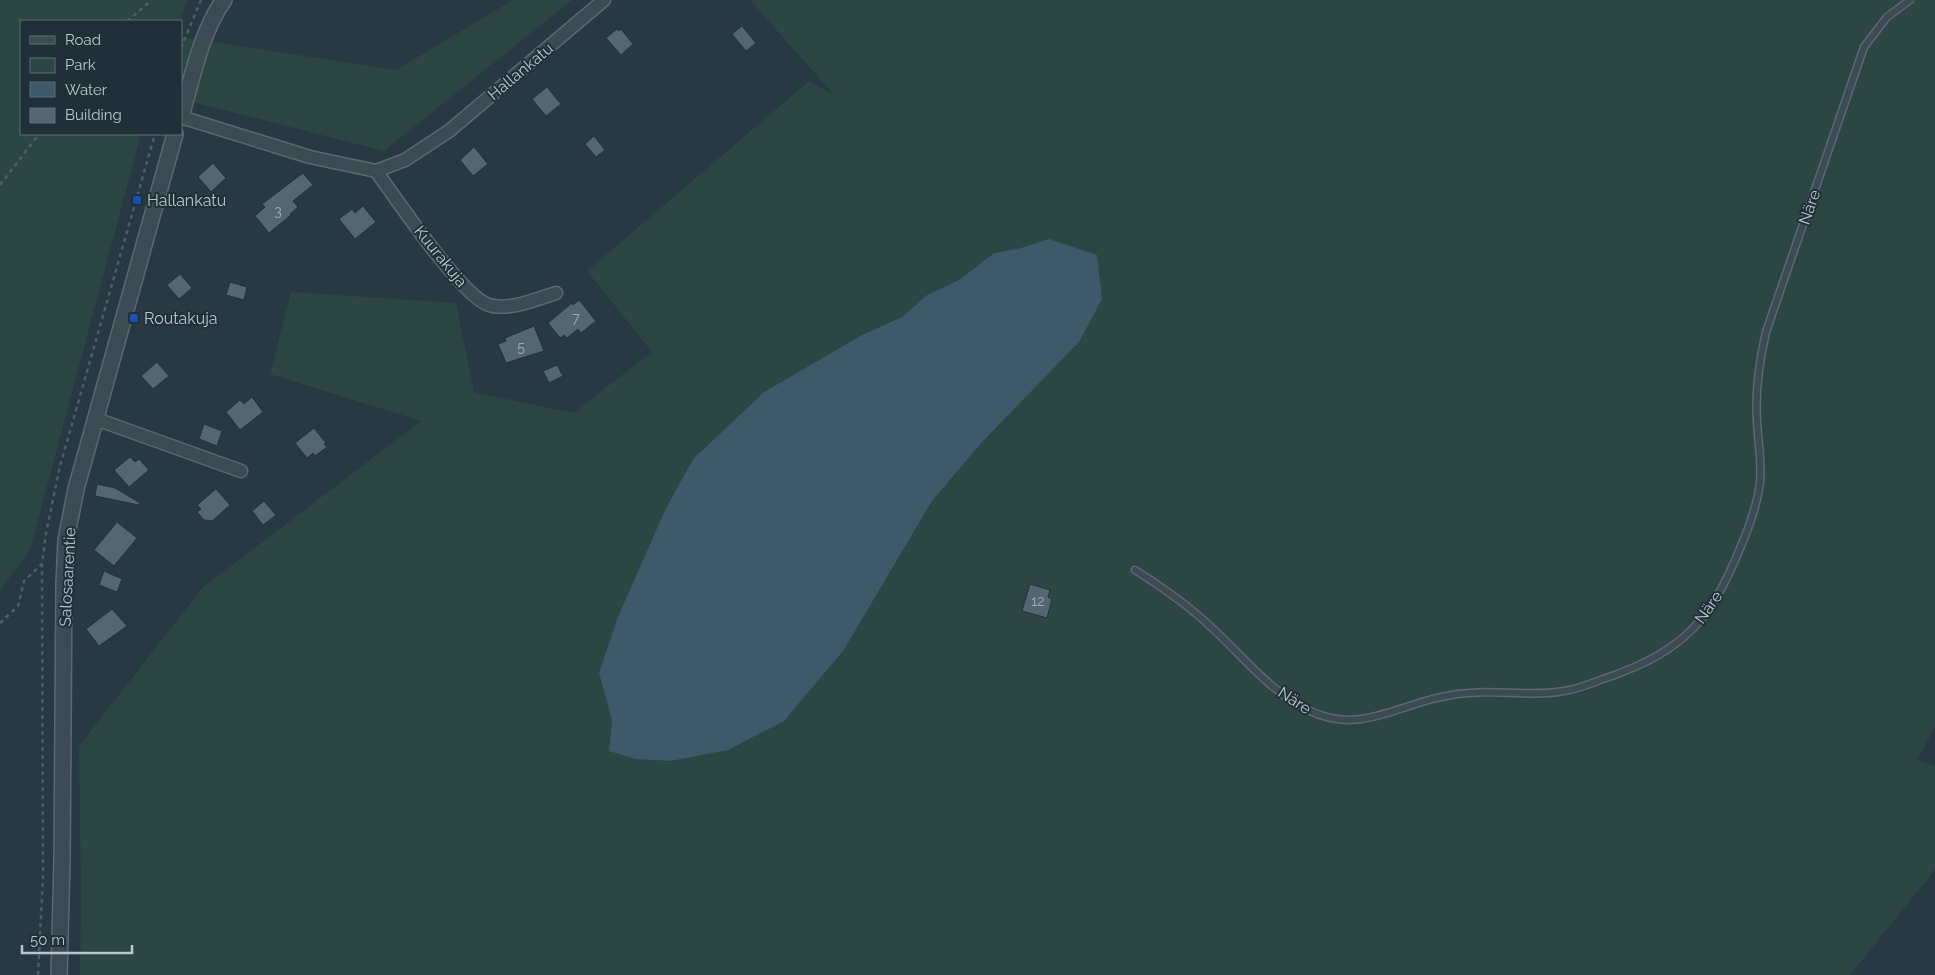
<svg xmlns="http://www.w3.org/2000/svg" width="1935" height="975" font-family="Raleway,sans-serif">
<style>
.green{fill:#2b4643;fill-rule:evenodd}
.water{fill:#3d596a}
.building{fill:#546670;stroke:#23323a}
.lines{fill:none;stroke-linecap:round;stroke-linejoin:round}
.service-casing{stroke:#5b6870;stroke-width:9}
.minor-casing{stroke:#5b6870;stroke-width:15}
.tertiary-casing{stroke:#5b6870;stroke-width:18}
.path{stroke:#4b6260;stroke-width:2.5;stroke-dasharray:4 4;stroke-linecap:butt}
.service{stroke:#3d4a53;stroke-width:6}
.minor{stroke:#3d4a53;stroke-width:12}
.tertiary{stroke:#3d4a53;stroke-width:15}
.transit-dot{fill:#1a4fb4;stroke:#213038;stroke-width:2}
.labels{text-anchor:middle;stroke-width:4;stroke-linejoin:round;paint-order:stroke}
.number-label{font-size:14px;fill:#a0adb6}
.street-label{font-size:16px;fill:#bac5cd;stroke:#213038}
.poi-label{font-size:16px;fill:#bac5cd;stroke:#213038;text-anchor:start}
</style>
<rect width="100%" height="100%" fill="#283943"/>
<g class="green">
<path d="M 0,0 L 188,0 L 180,21 L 21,21 L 21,134 L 141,134 L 30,550 L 0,590 Z"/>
<path d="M 513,0 L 572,0 L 384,151 L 181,99 L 181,37 L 396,70 Z"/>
<path d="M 750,0 L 1935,0 L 1935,727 L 1917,760 L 1935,766 L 1935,870 L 1850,975 L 80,975 L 81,893 L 79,746 L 202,588 L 421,421 L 270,374 L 291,292 L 456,303 L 474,392 L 573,413 L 652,352 L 587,271 L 809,81 L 835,96 ZM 1021,248 L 983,441 L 932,501 L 891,568 L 728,750 L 671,761 L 635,759 L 609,751 L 612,720 L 642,563 L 665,510 L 693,459 L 764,392 L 862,335 L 902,317 L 927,295 L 959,280 L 994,253 Z"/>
</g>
<path class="water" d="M 1049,239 L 1097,255 L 1102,299 L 1079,342 L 983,441 L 932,501 L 843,651 L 784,721 L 728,750 L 671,761 L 635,759 L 609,751 L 612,720 L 599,673 L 618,617 L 665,510 L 693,459 L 764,392 L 862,335 L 902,317 L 927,295 L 959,280 L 994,253 L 1021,248 Z"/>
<g class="building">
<path d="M 742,26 L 756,43 L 746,51 L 732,34 Z"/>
<path d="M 617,29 L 619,31 L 621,29 L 633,44 L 621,55 L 606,38 Z"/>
<path d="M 547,87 L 561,104 L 546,116 L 532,99 Z"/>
<path d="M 594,136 L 605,150 L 596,157 L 585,144 Z"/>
<path d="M 474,147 L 488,164 L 473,176 L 460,160 Z"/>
<path d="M 213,163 L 226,178 L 211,192 L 198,177 Z"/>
<path d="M 303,173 L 313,185 L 293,201 L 298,207 L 290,214 L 291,215 L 269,233 L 255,216 L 265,207 L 262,204 Z"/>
<path d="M 363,206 L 376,222 L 355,239 L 339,219 L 352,209 L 355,213 Z"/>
<path d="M 180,274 L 192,288 L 179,299 L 167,285 Z"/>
<path d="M 230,282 L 247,287 L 244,300 L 226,295 Z"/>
<path d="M 579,300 L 596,321 L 581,333 L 578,329 L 567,338 L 564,335 L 560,338 L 548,323 L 572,303 L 573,305 Z"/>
<path d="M 534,326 L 544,351 L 506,363 L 498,344 L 506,341 L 505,338 Z"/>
<path d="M 157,362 L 169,376 L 153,389 L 141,376 Z"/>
<path d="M 557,365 L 563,376 L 549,383 L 543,371 Z"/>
<path d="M 252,397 L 263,412 L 240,430 L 226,412 L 240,400 L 244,404 Z"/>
<path d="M 204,424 L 222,431 L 217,446 L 199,439 Z"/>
<path d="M 314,428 L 326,443 L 324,444 L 327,447 L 315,456 L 313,453 L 307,458 L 295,443 Z"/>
<path d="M 130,457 L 135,462 L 139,459 L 149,470 L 129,487 L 114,470 Z"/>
<path d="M 97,484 L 115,488 L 140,503 L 139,505 L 95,496 Z"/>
<path d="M 216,489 L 230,505 L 212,521 L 204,520 L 197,512 L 201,509 L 197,505 Z"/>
<path d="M 264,501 L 276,515 L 263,525 L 252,511 Z"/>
<path d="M 117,522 L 137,538 L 114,566 L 94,550 Z"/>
<path d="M 104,571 L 122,579 L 117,592 L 99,585 Z"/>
<path d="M 1030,584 L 1050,590 L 1048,597 L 1052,599 L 1047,618 L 1022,611 Z"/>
<path d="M 112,609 L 127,626 L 99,646 L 86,629 Z"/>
</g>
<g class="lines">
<g class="service-casing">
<path id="service" d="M 1135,570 C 1162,587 1188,605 1211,627 C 1242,655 1269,691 1308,710 C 1350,731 1382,714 1422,702 C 1438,697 1453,694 1469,693 C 1500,690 1532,697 1564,691 C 1579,689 1594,682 1609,677 C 1685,650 1711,620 1741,546 C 1750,525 1757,506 1760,483 C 1762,462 1758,442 1757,421 C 1755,391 1759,362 1766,332 L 1864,47 L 1887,17 L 1910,0"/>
</g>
<g class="minor-casing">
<g id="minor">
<path d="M 181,117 L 310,157 L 376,171 L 405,160 L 449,131 L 604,0"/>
<path d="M 376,171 C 395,197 462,297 489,305 C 510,311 536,299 556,293"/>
<path d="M 96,419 L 241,471"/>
</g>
</g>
<g class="tertiary-casing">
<g id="tertiary">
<path d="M 181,117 C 191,81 202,29 224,0"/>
<path d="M 59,975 L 62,861 L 64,584 L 66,540 L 76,489 L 175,134"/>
</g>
</g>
<g class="path">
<path d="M 127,21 L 152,0"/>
<path d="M 181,48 L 201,0"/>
<path d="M 0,185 L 39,134"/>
<path d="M 0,623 L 18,606 L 24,581 L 42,564"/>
<path d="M 38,975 L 43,877 L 42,564 L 46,533 L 60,466 L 155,134"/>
</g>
<use href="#service" class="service"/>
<use href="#minor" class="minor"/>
<use href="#tertiary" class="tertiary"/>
</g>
<g class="transit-dot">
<rect x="132" y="195" width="10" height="10" rx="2.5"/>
<rect x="129" y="313" width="10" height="10" rx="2.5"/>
</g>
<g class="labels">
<g class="number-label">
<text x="278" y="216">3</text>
<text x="576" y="323">7</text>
<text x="521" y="352">5</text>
<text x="1038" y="606">12</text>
</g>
<g class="street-label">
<text transform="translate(520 71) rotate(-40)" y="6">Hallankatu</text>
<text transform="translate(1809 207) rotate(-71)" y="6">Näre</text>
<text transform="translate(441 256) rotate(51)" y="6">Kuurakuja</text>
<text transform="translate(67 577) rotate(-87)" y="6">Salosaarentie</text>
<text transform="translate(1708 607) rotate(-55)" y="6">Näre</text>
<text transform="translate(1295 700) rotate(33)" y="6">Näre</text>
</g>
<g class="poi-label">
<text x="147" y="206">Hallankatu</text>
<text x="144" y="324">Routakuja</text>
</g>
</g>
<rect x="20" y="20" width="162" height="115" fill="#213038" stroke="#5e6c74"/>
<rect x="30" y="36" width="25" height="8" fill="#3d4a53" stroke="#5e6c74"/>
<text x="65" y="45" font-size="15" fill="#bac5cd">Road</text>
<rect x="30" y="58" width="25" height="15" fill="#2b4643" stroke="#5e6c74"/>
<text x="65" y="70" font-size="15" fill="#bac5cd">Park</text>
<rect x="30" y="82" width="25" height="15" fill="#3d596a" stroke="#5e6c74"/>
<text x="65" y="95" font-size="15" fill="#bac5cd">Water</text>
<rect x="30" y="108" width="25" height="15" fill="#546670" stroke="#5e6c74"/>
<text x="65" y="120" font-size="15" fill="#bac5cd">Building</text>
<path d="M22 945v8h110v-8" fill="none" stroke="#bac5cd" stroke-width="2.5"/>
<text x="30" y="945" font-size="15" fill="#bac5cd" stroke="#213038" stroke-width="4" paint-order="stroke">50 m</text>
</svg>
